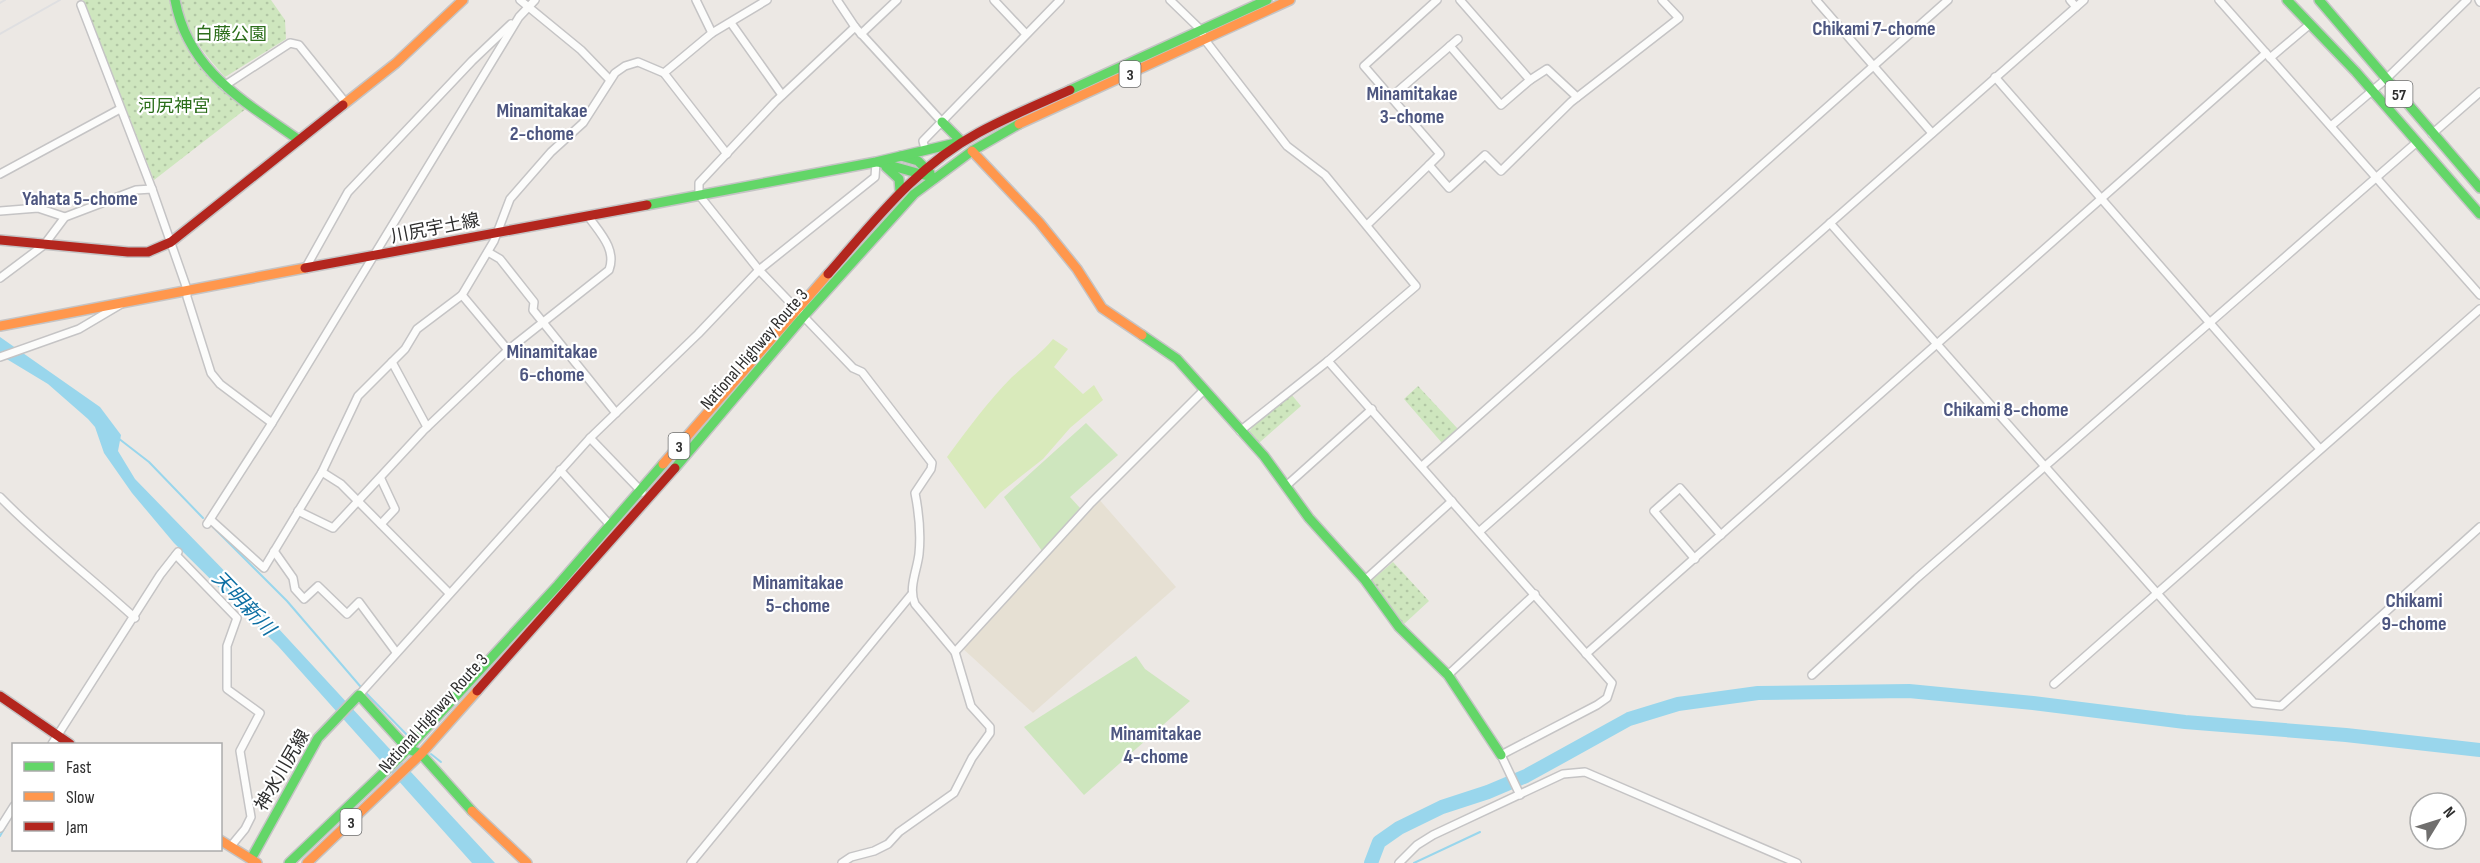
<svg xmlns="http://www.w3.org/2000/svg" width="2480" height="863" font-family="'Sofia Sans Condensed','Noto Sans JP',sans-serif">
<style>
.education{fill:#e6e0d3}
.grass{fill:#cee6be}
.park{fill:url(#park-dots)}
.pitch{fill:#d9eabb}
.water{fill:#99d6ec}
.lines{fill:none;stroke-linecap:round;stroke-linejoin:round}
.stream{stroke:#99d6ec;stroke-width:2}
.river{stroke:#99d6ec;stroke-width:14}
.street-casing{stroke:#c5c4c5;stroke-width:10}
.fast-casing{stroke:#c5c4c5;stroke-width:12}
.slow-casing{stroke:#c5c4c5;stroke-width:12}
.jam-casing{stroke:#c5c4c5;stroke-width:12}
.street{stroke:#fcfcfb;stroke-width:7}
.fast{stroke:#63d668;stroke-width:9}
.slow{stroke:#ff974d;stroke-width:9}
.jam{stroke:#b3261e;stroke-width:9}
.rail{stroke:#dfdfe1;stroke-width:2}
.labels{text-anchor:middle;stroke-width:4.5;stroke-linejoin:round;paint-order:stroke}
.shield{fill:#fff;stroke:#6d6d6d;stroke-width:1.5}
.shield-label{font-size:16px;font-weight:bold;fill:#2e2e2e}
.park-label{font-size:18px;fill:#2c6e1b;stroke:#fff}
.street-label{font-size:18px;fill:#2e2e2e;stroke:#fff}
.neighbourhood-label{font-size:20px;font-weight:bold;fill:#4d5680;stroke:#fff}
.water-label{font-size:20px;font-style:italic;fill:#0d6fa3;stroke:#fff}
</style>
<defs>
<pattern id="park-dots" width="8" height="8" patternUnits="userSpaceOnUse" patternTransform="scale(1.5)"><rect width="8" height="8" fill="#cee6be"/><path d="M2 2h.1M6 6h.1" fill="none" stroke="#b1c6a4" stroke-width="1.8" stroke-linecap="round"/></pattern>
</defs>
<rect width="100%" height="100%" fill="#ece8e4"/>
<path class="education" d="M 1097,497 L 1176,587 L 1033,713 L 960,646 Z"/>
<g class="grass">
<path d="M 1086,423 L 1118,455 L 1070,497 L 1080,508 L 1042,551 L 1004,497 Z"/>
<path d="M 1136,656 L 1145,669 L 1190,701 L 1084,795 L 1024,727 Z"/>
</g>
<g class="park">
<path d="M 83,0 L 169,0 C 181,52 203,79 247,108 L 154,180 Z"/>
<path d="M 180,0 L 271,0 L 285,20 L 286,39 L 225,77 C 202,51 188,35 180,0 Z"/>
<path d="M 1418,386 L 1458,429 L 1442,443 L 1404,399 Z"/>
<path d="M 1291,394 L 1301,406 L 1259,443 L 1249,432 L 1253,426 Z"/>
<path d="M 1393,562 L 1429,601 L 1403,625 L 1372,580 Z"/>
</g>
<path class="pitch" d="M 1053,339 L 1068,349 L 1054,367 L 1083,394 L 1094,385 L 1103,400 L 1070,428 L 1043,459 L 1000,493 L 985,509 L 947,457 C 968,429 988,401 1012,377 C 1026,364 1041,354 1053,339 Z"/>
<path class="water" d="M 0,337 L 100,407 L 121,435 L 118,451 L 135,479 L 241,588 L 495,863 L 472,863 L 278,646 L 174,543 L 132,493 L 104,453 L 95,427 L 88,419 L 48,384 L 0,355 Z"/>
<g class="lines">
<g class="stream">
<path d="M 118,438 L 149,462 L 203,518"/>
<path d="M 213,527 L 287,601 L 366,693 L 408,736"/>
<path d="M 431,754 L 441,762"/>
<path d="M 0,836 L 12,815"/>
<path d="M 1414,863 L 1480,832"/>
</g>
<path class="river" d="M 1371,863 L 1379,842 L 1399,828 L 1442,807 L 1488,792 L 1526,776 L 1629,719 L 1678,704 L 1758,693 L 1909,691 L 2033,703 L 2185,722 L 2346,735 L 2480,750"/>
<g class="street-casing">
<g id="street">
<path d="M 520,0 L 581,50 L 609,79"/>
<path d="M 696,0 L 712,33"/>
<path d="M 837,0 L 855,27 L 942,122"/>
<path d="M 994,0 L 1026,34"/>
<path d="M 1170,0 L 1201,30 L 1205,40 L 1287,146 L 1325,175 L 1416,286 L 1328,361"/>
<path d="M 1460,0 L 1530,80 L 1547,69 L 1577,97"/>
<path d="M 1816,0 L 1932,133"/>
<path d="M 2070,0 L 2076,7"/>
<path d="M 2219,0 L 2480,295"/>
<path d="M 2479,0 L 2480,2"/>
<path d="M 81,5 L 152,189 L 187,289 L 187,297 L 211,373 L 220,384 L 272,423"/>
<path d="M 731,23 L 782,95"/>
<path d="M 861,34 L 897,0"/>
<path d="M 1450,46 L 1501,105 L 1530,80"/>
<path d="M 2270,58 L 2309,25"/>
<path d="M 664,73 L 712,33 L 767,0"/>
<path d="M 1995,77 L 2320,449"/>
<path d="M 224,86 L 290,43 L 299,45 L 345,102"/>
<path d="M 1397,92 L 1458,39"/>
<path d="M 2331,126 L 2386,79 L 2467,0"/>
<path d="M 2432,134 L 2480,92"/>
<path d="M 925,149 L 923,141 L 1060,0"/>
<path d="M 1429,165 L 1440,154 L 1364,66 L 1437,0"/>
<path d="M 0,174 L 120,109"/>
<path d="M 0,211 L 38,208 L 65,217"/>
<path d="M 1830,223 L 2254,703 L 2281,706 L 2480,527"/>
<path d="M 1367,225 L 1429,165 L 1449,188 L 1485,155 L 1501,171 L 1571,102 L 1679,18 L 1662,0"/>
<path d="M 488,252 L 500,259 L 534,302 L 533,310 L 616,413"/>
<path d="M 305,269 L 348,192 L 472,61 L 511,24"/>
<path d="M 0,278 L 44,245 L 65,217 L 136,190 L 152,189"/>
<path d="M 462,295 L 508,350"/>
<path d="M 0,357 L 79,329 L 123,303"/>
<path d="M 392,362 L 427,427"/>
<path d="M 1240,431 L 1328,361 L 1612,683 L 1607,698 L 1597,705 L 1501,755 L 1520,795"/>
<path d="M 590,438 L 642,492"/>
<path d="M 1422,466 L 1948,0"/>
<path d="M 560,470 L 610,525"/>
<path d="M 322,472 L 341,484 L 449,593"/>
<path d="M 381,479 L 395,509 L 381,524"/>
<path d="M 1286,486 L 1372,409"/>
<path d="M 0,497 C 42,540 90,577 135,618"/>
<path d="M 298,511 L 333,528 L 423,431 L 508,350 L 609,270 C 617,249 599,232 588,216"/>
<path d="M 211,520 L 264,568 L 322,472 L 358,396 L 405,349 L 417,329 L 462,295 L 494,241 L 510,199 L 551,152 L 583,123 L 615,73 L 625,66 L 638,62 L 664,73 L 727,154"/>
<path d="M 207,524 L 272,423 L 519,17 L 535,0"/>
<path d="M 1480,531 L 2084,0"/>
<path d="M 274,551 L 293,578 L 295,589 L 304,599 L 318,586 L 347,614 L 359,602 L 396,652"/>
<path d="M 176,555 L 237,618 L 227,646 L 227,689 L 260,713 L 240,751 L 251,817 L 245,829 L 231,846"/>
<path d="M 1695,559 L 1654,511 L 1680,488 L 1721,535"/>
<path d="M 1365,580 L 1452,501"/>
<path d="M 955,652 L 1091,503 L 1204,390"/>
<path d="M 1586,654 L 2266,53"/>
<path d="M 1448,675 L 1535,594"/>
<path d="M 1812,675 L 1917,578 L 2417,142"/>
<path d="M 2054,684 L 2480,309"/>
<path d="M 359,695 L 590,438 L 698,334 L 759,270 L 875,177 L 876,162"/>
<path d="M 52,744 L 160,575 L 178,552"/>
<path d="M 0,828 L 14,806"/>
<path d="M 691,863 L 911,595"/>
<path d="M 842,863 L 851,857 L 874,851 L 888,844 L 899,832 L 954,793 L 972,758 L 990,733 L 990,727 L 971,706 L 955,652 L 915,604 C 908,588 917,571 919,554 C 921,534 919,513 915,493 L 931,469 L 932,463 L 862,372 L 853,368 L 759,270 L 699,195 L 699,183 L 775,102 L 855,27"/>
<path d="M 1399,863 L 1417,845 L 1433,835 L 1563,774 L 1585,772 L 1797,863"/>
</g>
</g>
<g class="fast-casing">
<g id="fast">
<path d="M 175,0 C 188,71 244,101 299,140"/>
<path d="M 2287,0 L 2356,72 L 2480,214"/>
<path d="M 2319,0 L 2480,188"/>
<path d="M 1070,90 L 1267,0"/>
<path d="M 942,122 L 962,142"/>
<path d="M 901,156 L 918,161 L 930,173"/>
<path d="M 878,162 L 935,178"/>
<path d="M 886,167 L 899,179 L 900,191"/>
<path d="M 647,205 L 876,162 L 960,142"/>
<path d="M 1142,335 L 1177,359 L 1264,456 L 1309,518 L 1365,580 L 1399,627 L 1448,675 L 1501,755"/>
<path d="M 675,468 L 803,317 L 914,194 L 972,151 L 1019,124"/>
<path d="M 251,859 L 318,738 L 359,695 L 408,749 L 421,754 L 472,811"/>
<path d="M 289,863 L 401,756 L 558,585 L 663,464"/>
</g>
</g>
<g class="slow-casing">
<g id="slow">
<path d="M 343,105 L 396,63 L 463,0"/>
<path d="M 1019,124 L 1290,0"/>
<path d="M 972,151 L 1039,222 L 1077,269 L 1102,308 L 1142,335"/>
<path d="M 0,326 L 305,268"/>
<path d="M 663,464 L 828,274"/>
<path d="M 472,811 L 527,863"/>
<path d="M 220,840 L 257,863"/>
<path d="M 307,863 L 421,754 L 477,691"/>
</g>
</g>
<g class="jam-casing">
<g id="jam">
<path d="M 0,240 L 128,252 L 148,252 L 171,242 L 343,105"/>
<path d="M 305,268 L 647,205"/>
<path d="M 828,274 C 873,223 916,166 978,133 C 1007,117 1039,104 1070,90"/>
<path d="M 477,691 L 675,468"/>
<path d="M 0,696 L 70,744"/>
</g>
</g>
<use href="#street" class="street"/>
<use href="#fast" class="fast"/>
<use href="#slow" class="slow"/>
<use href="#jam" class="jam"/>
<g class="rail">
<path d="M 0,3 L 5,0"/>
<path d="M 0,34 L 60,0"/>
</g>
</g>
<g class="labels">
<g class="shield">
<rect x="1119.5" y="61" width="21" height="26" rx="4.5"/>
<rect x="2385.5" y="81" width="27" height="26" rx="4.5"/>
<rect x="668.5" y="433" width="21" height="26" rx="4.5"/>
<rect x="340.5" y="809" width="21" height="26" rx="4.5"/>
</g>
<g class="shield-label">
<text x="1130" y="80">3</text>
<text x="2399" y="100">57</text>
<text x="679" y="452">3</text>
<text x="351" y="828">3</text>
</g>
<g class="park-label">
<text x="231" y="40">白藤公園</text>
<text x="174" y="112">河尻神宮</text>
</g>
<g class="street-label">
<text transform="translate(435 228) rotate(-11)" y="6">川尻宇土線</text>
<text transform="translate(754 349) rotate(-49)" y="6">National Highway Route 3</text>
<text transform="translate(433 713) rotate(-48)" y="6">National Highway Route 3</text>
<text transform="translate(282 770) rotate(-60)" y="6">神水川尻線</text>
</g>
<g class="neighbourhood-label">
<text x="1874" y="35">Chikami 7-chome</text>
<text x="1412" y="100">Minamitakae<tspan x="1412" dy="23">3-chome</tspan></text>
<text x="542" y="117">Minamitakae<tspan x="542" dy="23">2-chome</tspan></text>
<text x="80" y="205">Yahata 5-chome</text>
<text x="552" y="358">Minamitakae<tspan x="552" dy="23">6-chome</tspan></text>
<text x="2006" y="416">Chikami 8-chome</text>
<text x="798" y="589">Minamitakae<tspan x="798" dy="23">5-chome</tspan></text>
<text x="2414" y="607">Chikami<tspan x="2414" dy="23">9-chome</tspan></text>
<text x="1156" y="740">Minamitakae<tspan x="1156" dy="23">4-chome</tspan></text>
</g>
<g class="water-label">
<text transform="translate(244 603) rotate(46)" y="7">天明新川</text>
</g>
</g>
<rect x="12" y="743" width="210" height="108" fill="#ffffff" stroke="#ababab" stroke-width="1.5"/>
<rect x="24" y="762" width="30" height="9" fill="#63d668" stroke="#ababab" stroke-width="1.5"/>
<text x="66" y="773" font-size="18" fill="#2e2e2e">Fast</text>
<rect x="24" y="792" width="30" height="9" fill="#ff974d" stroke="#ababab" stroke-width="1.5"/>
<text x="66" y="803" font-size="18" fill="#2e2e2e">Slow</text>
<rect x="24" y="822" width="30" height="9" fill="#b3261e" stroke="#ababab" stroke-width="1.5"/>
<text x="66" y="833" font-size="18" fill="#2e2e2e">Jam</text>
<g transform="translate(2438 821) rotate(52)"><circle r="28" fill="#ffffff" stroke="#ababab" stroke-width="1.5"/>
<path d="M0-4.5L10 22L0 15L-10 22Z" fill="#706f6e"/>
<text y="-9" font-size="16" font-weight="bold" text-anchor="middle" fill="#2e2e2e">N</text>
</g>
</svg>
